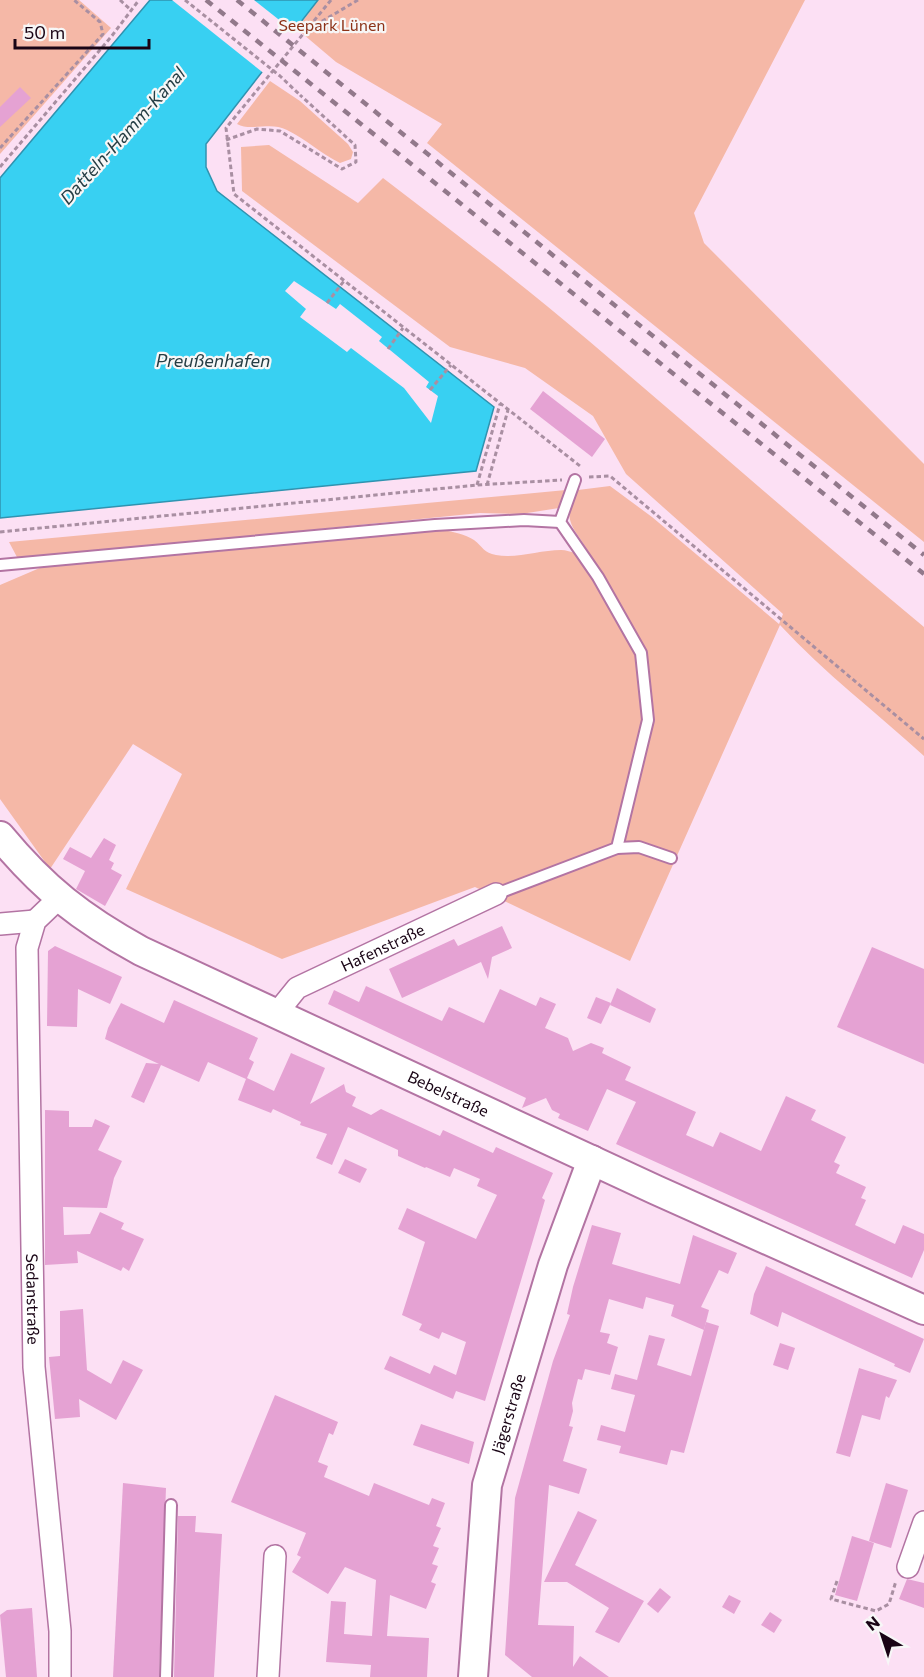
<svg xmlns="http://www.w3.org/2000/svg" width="924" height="1677" font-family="Commissioner,sans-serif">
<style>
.green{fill:#f5b8a7}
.water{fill:#38d0f2;stroke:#2f93b0;stroke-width:1.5}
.pier{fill:#fce0f4}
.building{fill:#e5a2d3}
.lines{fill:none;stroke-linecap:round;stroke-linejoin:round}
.lane-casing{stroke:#b374a3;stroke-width:14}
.street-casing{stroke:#b374a3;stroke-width:24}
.secondary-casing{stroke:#b374a3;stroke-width:32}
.path{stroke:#a98fa2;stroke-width:3;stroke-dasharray:4.5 3;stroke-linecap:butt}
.lane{stroke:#fff;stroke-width:10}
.street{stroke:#fff;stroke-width:21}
.secondary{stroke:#fff;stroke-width:28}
.rail{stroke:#92798b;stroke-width:4.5;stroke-dasharray:8 8;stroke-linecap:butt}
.path-bridge{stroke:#a98fa2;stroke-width:3;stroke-dasharray:4.5 3;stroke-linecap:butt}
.labels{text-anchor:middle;stroke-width:4.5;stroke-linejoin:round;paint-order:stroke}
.park-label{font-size:16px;fill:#8c3217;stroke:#f7f7f7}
.street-label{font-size:16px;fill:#190415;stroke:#f7f7f7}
.water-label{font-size:18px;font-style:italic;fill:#253d44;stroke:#f7f7f7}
</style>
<rect width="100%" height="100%" fill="#fce0f4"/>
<g class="green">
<path d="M 0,0 L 79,0 L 111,28 L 0,154 Z"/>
<path d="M 318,0 L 805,0 L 694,213 L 704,243 L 924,464 L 924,542 L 427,143 L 442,124 L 336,62 L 297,29 Z"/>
<path d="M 270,81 L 300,101 L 348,144 L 353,152 L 351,159 L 340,163 C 321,154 306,139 287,130 C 270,121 251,132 237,124 Z"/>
<path d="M 269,145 L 358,203 L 383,178 C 452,231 522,284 589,341 C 701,436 811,533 924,627 L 924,756 C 876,712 824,673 780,625 L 630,961 L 475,887 L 282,959 L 126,889 L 182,774 L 133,744 L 50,869 L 0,799 L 0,585 L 42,567 L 443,530 C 453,532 465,534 474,540 C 483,547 484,553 496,555 C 516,559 540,550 561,550 C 571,550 582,557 592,559 C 579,530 557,523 578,490 L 610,486 L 652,517 L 779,624 L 783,614 L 626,474 L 593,416 L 525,368 L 450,347 L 242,191 L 241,147 Z"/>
<path d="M 566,490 L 559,508 L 521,514 L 480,513 L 18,559 L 9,542 Z"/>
</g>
<path class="water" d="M 150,0 L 318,0 L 206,144 L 206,167 L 217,191 L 494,407 L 476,471 L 0,518 L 0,178 Z"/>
<g class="pier">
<path d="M 172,0 L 254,0 L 297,34 L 266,75 Z"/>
<path d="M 294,281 L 336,309 L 340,304 L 382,337 L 379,341 L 429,382 L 426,387 L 438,396 L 431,423 L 404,388 L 351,348 L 347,352 L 300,317 L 306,309 L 285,291 Z"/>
</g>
<g class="building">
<path d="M 20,87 L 31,98 L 0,127 L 0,107 Z"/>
<path d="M 543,391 L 605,439 L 592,457 L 530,409 Z"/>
<path d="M 104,838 L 116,845 L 109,860 L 114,863 L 111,869 L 122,875 L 105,906 L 76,889 L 85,871 L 63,859 L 70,847 L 91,858 Z"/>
<path d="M 502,926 L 512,948 L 492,957 L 488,979 L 481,962 L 402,998 L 389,969 L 454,939 L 458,946 Z"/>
<path d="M 55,946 L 122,977 L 110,1004 L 78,989 L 77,1027 L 47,1026 L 48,951 Z"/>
<path d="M 872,947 L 924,969 L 924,1064 L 837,1027 Z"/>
<path d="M 366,986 L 442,1021 L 449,1007 L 484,1023 L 500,989 L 536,1006 L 540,997 L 556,1004 L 545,1028 L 568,1038 L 573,1051 L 591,1043 L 604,1048 L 602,1053 L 631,1067 L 625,1080 L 696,1112 L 686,1135 L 713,1147 L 720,1132 L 761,1151 L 786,1096 L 816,1110 L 811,1120 L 846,1137 L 834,1162 L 840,1165 L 836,1173 L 866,1187 L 861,1198 L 866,1200 L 855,1225 L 895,1244 L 903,1225 L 924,1234 L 924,1250 L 912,1278 L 616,1144 L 636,1102 L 607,1089 L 588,1131 L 558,1118 L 560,1114 L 552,1110 L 546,1098 L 522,1108 L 526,1098 L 328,1004 L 334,990 L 359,1002 Z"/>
<path d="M 617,988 L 656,1009 L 650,1023 L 610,1005 Z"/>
<path d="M 596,997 L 611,1003 L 601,1024 L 587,1018 Z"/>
<path d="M 174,1000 L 258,1038 L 249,1059 L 254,1062 L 247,1078 L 274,1091 L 291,1053 L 325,1068 L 310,1104 L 344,1084 L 346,1092 L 356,1097 L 352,1106 L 371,1115 L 381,1109 L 440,1136 L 443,1130 L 493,1153 L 496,1147 L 553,1173 L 542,1198 L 545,1200 L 485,1401 L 456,1391 L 453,1399 L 384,1369 L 390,1356 L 430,1374 L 434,1365 L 456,1375 L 466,1342 L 442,1332 L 439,1339 L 419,1330 L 422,1324 L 402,1315 L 425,1242 L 398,1229 L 407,1208 L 476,1239 L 497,1195 L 477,1186 L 480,1179 L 454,1168 L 450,1177 L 426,1167 L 425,1168 L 398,1156 L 398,1150 L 348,1127 L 332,1165 L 316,1158 L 327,1134 L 300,1125 L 301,1122 L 273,1109 L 271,1113 L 238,1100 L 246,1079 L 208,1062 L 199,1082 L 161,1065 L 144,1103 L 131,1097 L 146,1063 L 159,1064 L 105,1039 L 108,1028 L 121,1003 L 164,1023 Z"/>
<path d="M 45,1110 L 69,1111 L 69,1127 L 92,1127 L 95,1119 L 110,1126 L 98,1150 L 122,1161 L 114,1178 L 107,1208 L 63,1207 L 64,1235 L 90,1234 L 100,1212 L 124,1223 L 121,1229 L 144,1239 L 129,1271 L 123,1267 L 121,1271 L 77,1251 L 78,1263 L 45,1265 Z"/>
<path d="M 345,1159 L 367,1169 L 360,1183 L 338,1173 Z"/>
<path d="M 592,1225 L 621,1233 L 612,1264 L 680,1284 L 693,1235 L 737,1253 L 728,1274 L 719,1270 L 701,1307 L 709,1310 L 704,1330 L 671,1316 L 674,1305 L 646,1297 L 643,1309 L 609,1299 L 600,1332 L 610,1334 L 607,1343 L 618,1347 L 610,1375 L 585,1369 L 582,1380 L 578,1379 L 572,1403 L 573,1411 L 569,1426 L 573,1427 L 563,1461 L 587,1469 L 579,1494 L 549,1485 L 538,1625 L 574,1626 L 573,1667 L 580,1656 L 609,1677 L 532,1677 L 505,1655 L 515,1498 L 553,1361 L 570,1315 L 567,1314 L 573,1287 Z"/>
<path d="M 766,1266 L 924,1339 L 910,1373 L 894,1366 L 895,1364 L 782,1312 L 778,1327 L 750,1314 L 754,1294 Z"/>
<path d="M 83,1309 L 87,1370 L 111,1384 L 123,1360 L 143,1370 L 116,1420 L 79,1399 L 80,1417 L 55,1419 L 49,1357 L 60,1356 L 60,1311 Z"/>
<path d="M 706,1322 L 719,1326 L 684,1453 L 671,1450 L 667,1465 L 619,1453 L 621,1446 L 597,1440 L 601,1425 L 625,1432 L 635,1395 L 611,1389 L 615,1374 L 637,1380 L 649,1335 L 665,1339 L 657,1365 L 691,1376 Z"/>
<path d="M 780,1343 L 795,1348 L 788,1370 L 773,1365 Z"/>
<path d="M 859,1368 L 897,1380 L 889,1398 L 886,1396 L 880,1420 L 862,1415 L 850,1457 L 836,1453 Z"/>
<path d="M 275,1395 L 338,1422 L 333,1435 L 329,1433 L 318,1462 L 328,1466 L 324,1477 L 369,1496 L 374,1483 L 429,1505 L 432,1498 L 445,1503 L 436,1526 L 441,1528 L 433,1546 L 439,1548 L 432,1564 L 438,1566 L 431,1582 L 436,1584 L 426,1609 L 390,1595 L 387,1636 L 429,1638 L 427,1677 L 370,1677 L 371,1665 L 326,1662 L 331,1601 L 346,1602 L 344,1634 L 372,1636 L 376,1580 L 345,1567 L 328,1594 L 292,1572 L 301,1557 L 297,1555 L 306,1533 L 231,1502 Z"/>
<path d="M 421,1424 L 474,1442 L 469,1464 L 413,1445 Z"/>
<path d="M 123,1483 L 166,1488 L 159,1677 L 113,1677 Z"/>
<path d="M 886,1483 L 908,1490 L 891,1548 L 869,1541 Z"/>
<path d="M 578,1511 L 597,1520 L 575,1565 L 644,1601 L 619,1643 L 595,1632 L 609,1608 L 567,1582 L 544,1582 Z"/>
<path d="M 178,1516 L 196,1516 L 195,1532 L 222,1534 L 214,1677 L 174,1677 Z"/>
<path d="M 852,1536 L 874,1543 L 857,1601 L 835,1595 Z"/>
<path d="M 907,1579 L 924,1583 L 924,1608 L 899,1599 Z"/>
<path d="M 660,1588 L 671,1597 L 658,1613 L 647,1604 Z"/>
<path d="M 729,1595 L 741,1601 L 734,1614 L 722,1607 Z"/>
<path d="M 32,1608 L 37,1677 L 6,1677 L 0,1615 L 7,1610 Z"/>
<path d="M 770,1612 L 782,1620 L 774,1633 L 761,1625 Z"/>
</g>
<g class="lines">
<g class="lane-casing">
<g id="lane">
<path d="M 0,565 L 435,525 L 524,520 L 560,522"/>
<path d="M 617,848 L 639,847 L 671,858"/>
<path d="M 496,894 L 617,848 L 648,720 L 641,653 L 598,577 L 560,522 L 575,480"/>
<path d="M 166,1677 L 171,1505"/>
</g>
</g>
<g class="street-casing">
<g id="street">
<path id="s1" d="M 58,899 L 35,921 L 27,948 L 34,1367 L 60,1631 L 60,1677"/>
<path d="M 0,924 L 35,921"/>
<path id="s2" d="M 276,1014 L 297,988 L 496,894"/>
<path d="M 908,1567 L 924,1522"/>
<path d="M 268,1677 L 275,1556"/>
</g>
</g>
<g class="secondary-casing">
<g id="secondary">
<path id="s3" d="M 0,836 C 44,889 81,918 141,951 L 656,1190 L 924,1310"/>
<path id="s4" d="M 473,1677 L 487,1485 L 553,1265 L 592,1160"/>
</g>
</g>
<g class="path">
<path d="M 120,0 L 131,10"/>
<path d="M 331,0 L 226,128 L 234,194 L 580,466"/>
<path d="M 309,29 L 358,0"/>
<path d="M 226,140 L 257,129 L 280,131 L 342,169 L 356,162 L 355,145 L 300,95"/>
<path d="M 0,148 L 103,34 L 100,22 L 74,0"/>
<path d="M 0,167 L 111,37 L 139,0"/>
<path d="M 327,303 L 344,281"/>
<path d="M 388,349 L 403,328"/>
<path d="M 430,390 L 451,365"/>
<path d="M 589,477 L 610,476 L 924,739"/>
<path d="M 477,485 L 500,404"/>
<path d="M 487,485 L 508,410"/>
<path d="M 0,532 L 477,485 L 562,480"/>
<path d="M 837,1581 L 831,1599 L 876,1611 L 889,1604 L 896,1581"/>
</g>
<use href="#lane" class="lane"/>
<use href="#street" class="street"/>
<use href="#secondary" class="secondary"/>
<g class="rail">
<path d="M 206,0 L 924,574"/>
<path d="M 237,0 L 924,555"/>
</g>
<path class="path-bridge" d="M 185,0 L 280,76 L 300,95"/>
</g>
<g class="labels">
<g class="park-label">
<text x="332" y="31">Seepark Lünen</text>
</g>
<g class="street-label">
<text dy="6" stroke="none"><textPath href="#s2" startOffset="128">Hafenstraße</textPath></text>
<text dy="6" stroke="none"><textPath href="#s3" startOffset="522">Bebelstraße</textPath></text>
<text dy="6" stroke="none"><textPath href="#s1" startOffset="411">Sedanstraße</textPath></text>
<text dy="6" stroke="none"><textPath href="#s4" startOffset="267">Jägerstraße</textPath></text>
</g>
<g class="water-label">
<text transform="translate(123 136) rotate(-48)" y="6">Datteln-Hamm-Kanal</text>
<text x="213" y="367">Preußenhafen</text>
</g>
</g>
<g transform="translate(882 1635) rotate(321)" stroke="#f7f7f7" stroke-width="4.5" paint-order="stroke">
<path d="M0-4.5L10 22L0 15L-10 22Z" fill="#190415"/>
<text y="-9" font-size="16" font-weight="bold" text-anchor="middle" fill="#190415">N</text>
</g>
<path d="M15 39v9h134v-9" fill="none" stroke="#190415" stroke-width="3"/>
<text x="24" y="39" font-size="18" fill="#190415" stroke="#f7f7f7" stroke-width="4.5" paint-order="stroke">50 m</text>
</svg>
